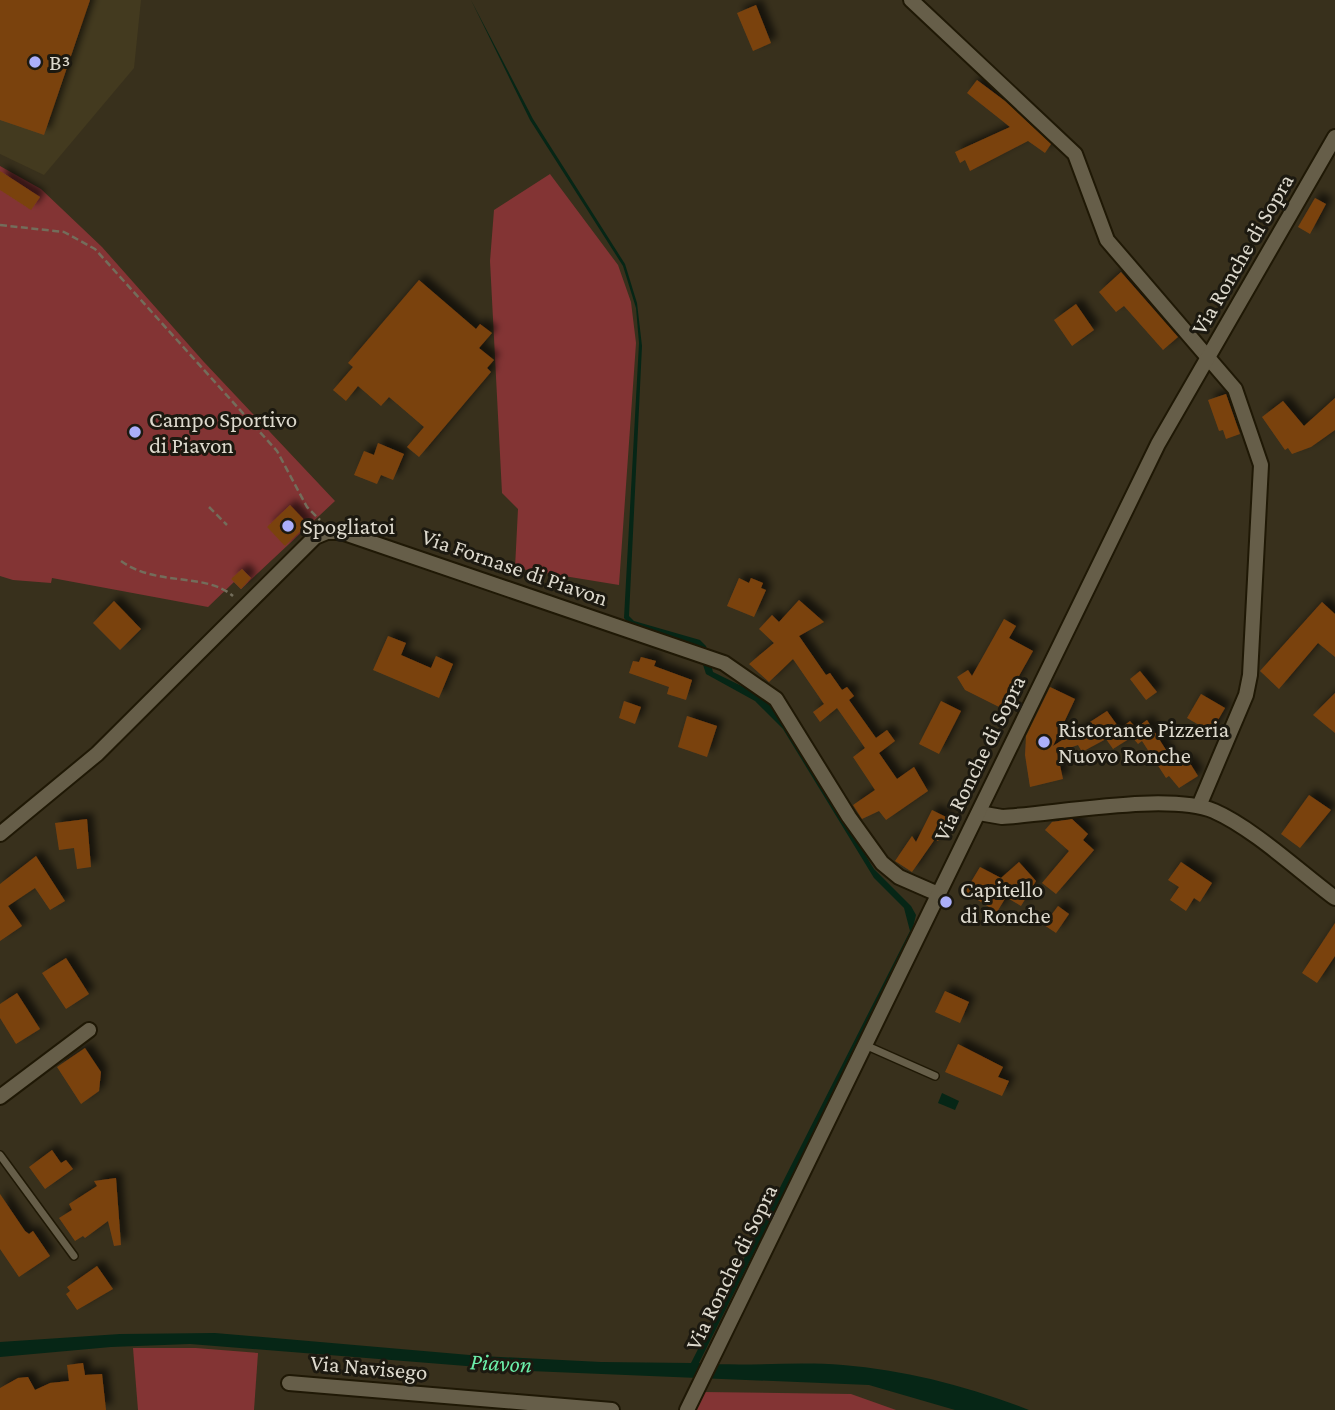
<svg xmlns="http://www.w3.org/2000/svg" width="1335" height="1410" font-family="'Crimson Pro',serif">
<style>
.built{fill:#433a1f}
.green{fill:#833434}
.water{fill:#062616}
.building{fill:#7a4211;filter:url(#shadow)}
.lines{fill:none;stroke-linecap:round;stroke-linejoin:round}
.lane-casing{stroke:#1f1805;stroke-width:10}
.street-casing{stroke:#1f1805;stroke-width:18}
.path{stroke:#736d5b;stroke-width:2.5;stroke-dasharray:7 3.5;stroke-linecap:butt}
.lane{stroke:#665e49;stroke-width:7}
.street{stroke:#665e49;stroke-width:14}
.poi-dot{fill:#abaffb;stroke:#1c1910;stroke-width:2.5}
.labels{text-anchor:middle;stroke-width:6;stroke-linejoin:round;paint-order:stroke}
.poi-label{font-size:23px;fill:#ddd9cd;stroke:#1c1910;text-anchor:start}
.street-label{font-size:23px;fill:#ddd9cd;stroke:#1c1910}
.water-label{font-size:24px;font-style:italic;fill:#6beea9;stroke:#1c1910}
</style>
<defs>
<filter id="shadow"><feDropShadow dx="6" dy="-6" stdDeviation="3.5" flood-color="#0009"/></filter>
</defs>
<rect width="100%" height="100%" fill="#38301c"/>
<path class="built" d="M 0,0 L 141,0 L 134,68 L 44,175 L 0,154 Z"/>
<g class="green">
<path d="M 0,166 L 41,189 L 102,247 L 204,362 L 335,501 L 241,589 L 234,582 L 208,607 L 52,578 L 51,583 L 13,580 L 0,576 Z"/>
<path d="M 550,174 L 618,265 L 631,302 L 636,343 L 619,585 L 515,568 L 518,509 L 502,493 L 490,261 L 494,210 Z"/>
<path d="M 133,1348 L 196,1348 L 258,1353 L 254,1410 L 138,1410 Z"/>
<path d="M 702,1392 L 851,1394 L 896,1410 L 693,1410 Z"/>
</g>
<g class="water">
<path d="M 471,0 L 533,119 L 625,264 L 637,303 L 642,346 L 629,616 L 634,621 L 700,640 L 706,646 L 713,672 L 760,695 L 777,710 L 874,869 L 911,906 L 916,915 L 910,940 L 699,1363 C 747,1367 795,1361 843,1365 C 906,1370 970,1387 1029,1410 L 955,1410 L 869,1385 L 530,1371 L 190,1344 L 111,1347 L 0,1357 L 0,1342 L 120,1334 L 215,1333 L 481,1356 L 601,1362 L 691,1363 L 910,931 L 904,908 L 874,878 L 783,729 L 755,701 L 706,674 L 697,646 L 630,625 L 624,618 L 639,343 L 636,308 L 623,266 L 530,120 Z"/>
<path d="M 942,1093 L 959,1101 L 955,1110 L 938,1103 Z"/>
</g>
<g class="building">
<path d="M 0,0 L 90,0 L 44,135 L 0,120 Z"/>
<path d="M 756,5 L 771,43 L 753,51 L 737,13 Z"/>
<path d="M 977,80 L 1005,101 L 1051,144 L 1045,153 L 1028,141 L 970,171 L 965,160 L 960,163 L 955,152 L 1010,127 L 967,93 Z"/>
<path d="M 0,171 L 40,197 L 31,210 L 0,190 Z"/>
<path d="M 1315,198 L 1326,204 L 1310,234 L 1298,227 Z"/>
<path d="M 1121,272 L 1178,337 L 1163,350 L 1124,306 L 1116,312 L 1099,292 Z"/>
<path d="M 419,280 L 476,329 L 480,324 L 492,333 L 479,348 L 494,360 L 487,368 L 491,372 L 419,457 L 407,447 L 424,427 L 389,397 L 381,406 L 358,386 L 346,401 L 333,390 L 353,367 L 348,363 Z"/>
<path d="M 1076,304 L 1094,330 L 1072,346 L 1054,320 Z"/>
<path d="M 1226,394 L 1240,434 L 1226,439 L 1223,430 L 1219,431 L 1208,400 Z"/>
<path d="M 1335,398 L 1335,430 L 1311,447 L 1292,454 L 1288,448 L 1285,450 L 1262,417 L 1283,401 L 1304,426 Z"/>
<path d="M 378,443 L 404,454 L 393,480 L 381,475 L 377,484 L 354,475 L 364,451 L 374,455 Z"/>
<path d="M 290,505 L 308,524 L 285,546 L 267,527 Z"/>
<path d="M 242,569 L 251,578 L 241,589 L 231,579 Z"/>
<path d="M 739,578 L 749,583 L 751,578 L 763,583 L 761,588 L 766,590 L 754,617 L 727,606 Z"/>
<path d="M 799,600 L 824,622 L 799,636 L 826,675 L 830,673 L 842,690 L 847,687 L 854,696 L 849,700 L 876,738 L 887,730 L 895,741 L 879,753 L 897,779 L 914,767 L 928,791 L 886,820 L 879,811 L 862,819 L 853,805 L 875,790 L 853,757 L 865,748 L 837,708 L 820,722 L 813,712 L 824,704 L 793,659 L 769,682 L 749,664 L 774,643 L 759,629 L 772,615 L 779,622 Z"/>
<path d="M 114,601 L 141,629 L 120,650 L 93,623 Z"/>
<path d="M 1322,602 L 1335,614 L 1335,657 L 1318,643 L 1279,689 L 1260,671 Z"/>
<path d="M 1004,619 L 1016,626 L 1009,638 L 1033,651 L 1001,708 L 965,690 L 957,677 L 968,670 L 972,676 Z"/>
<path d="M 388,636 L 406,643 L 401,655 L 431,668 L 436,656 L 453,664 L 439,698 L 373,670 Z"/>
<path d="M 641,657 L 656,661 L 654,666 L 692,680 L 686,700 L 667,694 L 669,687 L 629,673 L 633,661 L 639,662 Z"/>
<path d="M 1140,671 L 1157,692 L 1146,700 L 1130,679 Z"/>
<path d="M 1050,687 L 1075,699 L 1053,746 L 1107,711 L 1120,729 L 1130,721 L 1136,728 L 1147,720 L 1173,761 L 1179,758 L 1182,763 L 1188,760 L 1198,776 L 1179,788 L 1169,776 L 1166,778 L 1142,741 L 1138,744 L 1132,737 L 1113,749 L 1106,739 L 1082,752 L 1078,745 L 1057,752 L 1063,779 L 1030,787 L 1025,755 L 1026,736 Z"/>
<path d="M 1335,693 L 1335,733 L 1313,715 Z"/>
<path d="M 1201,694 L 1225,708 L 1211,732 L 1187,718 Z"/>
<path d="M 624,701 L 641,707 L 635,724 L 619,718 Z"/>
<path d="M 941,701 L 961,711 L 939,754 L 919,744 Z"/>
<path d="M 687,716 L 717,726 L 707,757 L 678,747 Z"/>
<path d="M 1309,795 L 1331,810 L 1300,848 L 1281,834 Z"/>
<path d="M 932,810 L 950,819 L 938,841 L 935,839 L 912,872 L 895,861 L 912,836 L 916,842 Z"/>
<path d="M 87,819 L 91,867 L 77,869 L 74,848 L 59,850 L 55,823 Z"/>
<path d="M 1072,819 L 1088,834 L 1083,840 L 1094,850 L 1056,894 L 1042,883 L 1069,851 L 1045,830 L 1052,822 Z"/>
<path d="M 36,856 L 65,901 L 50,910 L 35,888 L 8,906 L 22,926 L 0,941 L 0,884 Z"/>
<path d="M 1019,862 L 1036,881 L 1021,906 L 1006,897 L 997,912 L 965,892 L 980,867 L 1001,878 Z"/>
<path d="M 1181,862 L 1212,883 L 1200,902 L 1194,898 L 1186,911 L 1170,900 L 1179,887 L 1168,880 Z"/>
<path d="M 1058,906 L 1069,914 L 1056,933 L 1044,925 Z"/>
<path d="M 1335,923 L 1335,956 L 1317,983 L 1302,973 Z"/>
<path d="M 66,958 L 89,994 L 66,1009 L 42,973 Z"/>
<path d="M 945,991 L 969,1002 L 960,1023 L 935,1012 Z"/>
<path d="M 17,993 L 40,1029 L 16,1044 L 0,1018 L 0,1004 Z"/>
<path d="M 958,1044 L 1003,1067 L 998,1077 L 1009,1081 L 1002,1096 L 945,1072 Z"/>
<path d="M 85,1048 L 101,1072 L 99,1091 L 81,1104 L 57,1067 Z"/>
<path d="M 52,1150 L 61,1163 L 66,1160 L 73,1169 L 45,1189 L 29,1167 Z"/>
<path d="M 116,1178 L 121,1245 L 114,1246 L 108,1221 L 85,1238 L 83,1236 L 75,1241 L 59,1218 L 72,1210 L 69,1204 L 97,1186 L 94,1181 Z"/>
<path d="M 0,1194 L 25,1231 L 29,1234 L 33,1231 L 50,1256 L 19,1277 L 0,1249 Z"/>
<path d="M 97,1266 L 113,1289 L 77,1310 L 66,1294 L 70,1291 L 67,1287 Z"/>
<path d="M 83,1363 L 85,1375 L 102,1374 L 106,1410 L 0,1410 L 0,1388 L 18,1378 L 28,1377 L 35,1390 L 50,1383 L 69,1381 L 67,1365 Z"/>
</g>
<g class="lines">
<g class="lane-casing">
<g id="lane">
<path d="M 865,1045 L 935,1076"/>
<path d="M 0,1155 L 74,1256"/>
</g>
</g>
<g class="street-casing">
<g id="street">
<path d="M 911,0 L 1075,154 L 1107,240 L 1235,389 L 1261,465 L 1250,675 L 1246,695 L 1199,806"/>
<path d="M 979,813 L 1002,817 C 1056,814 1167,792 1214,811 C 1253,828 1300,872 1335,898"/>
<path d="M 0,834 L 97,754 L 315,537 L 327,532 L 341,532 L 724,663 L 776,699 L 849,817 L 882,863 L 899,877 L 938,894"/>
<path d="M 0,1097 L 89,1030"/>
<path d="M 289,1383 L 612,1410"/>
<path d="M 687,1410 L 1158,444 L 1335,137"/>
</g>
</g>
<g class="path">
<path d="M 0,225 L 64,232 L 95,249 L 277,451 L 307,507 L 320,520"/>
<path d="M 209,507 L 227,525"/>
<path d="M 121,561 C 157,587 205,572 233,596"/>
</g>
<use href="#lane" class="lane"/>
<use href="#street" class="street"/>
</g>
<g class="poi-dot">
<circle cx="35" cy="62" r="7"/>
<circle cx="135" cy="432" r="7"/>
<circle cx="288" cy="526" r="7"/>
<circle cx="1044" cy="742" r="7"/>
<circle cx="946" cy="902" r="7"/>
</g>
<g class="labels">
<g class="poi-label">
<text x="49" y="70">B³</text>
<text x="149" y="427">Campo Sportivo<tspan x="149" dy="26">di Piavon</tspan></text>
<text x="302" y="534">Spogliatoi</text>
<text x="1058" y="737">Ristorante Pizzeria<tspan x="1058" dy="26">Nuovo Ronche</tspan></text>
<text x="960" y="897">Capitello<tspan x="960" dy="26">di Ronche</tspan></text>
</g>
<g class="street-label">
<text transform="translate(1242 254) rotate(-60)" y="8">Via Ronche di Sopra</text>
<text transform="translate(515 567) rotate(19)" y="8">Via Fornase di Piavon</text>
<text transform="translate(979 758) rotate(-64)" y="8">Via Ronche di Sopra</text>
<text transform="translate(731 1267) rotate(-64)" y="8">Via Ronche di Sopra</text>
<text transform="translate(369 1367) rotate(5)" y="8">Via Navisego</text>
</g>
<g class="water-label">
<text transform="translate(501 1363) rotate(3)" y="8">Piavon</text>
</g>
</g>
</svg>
